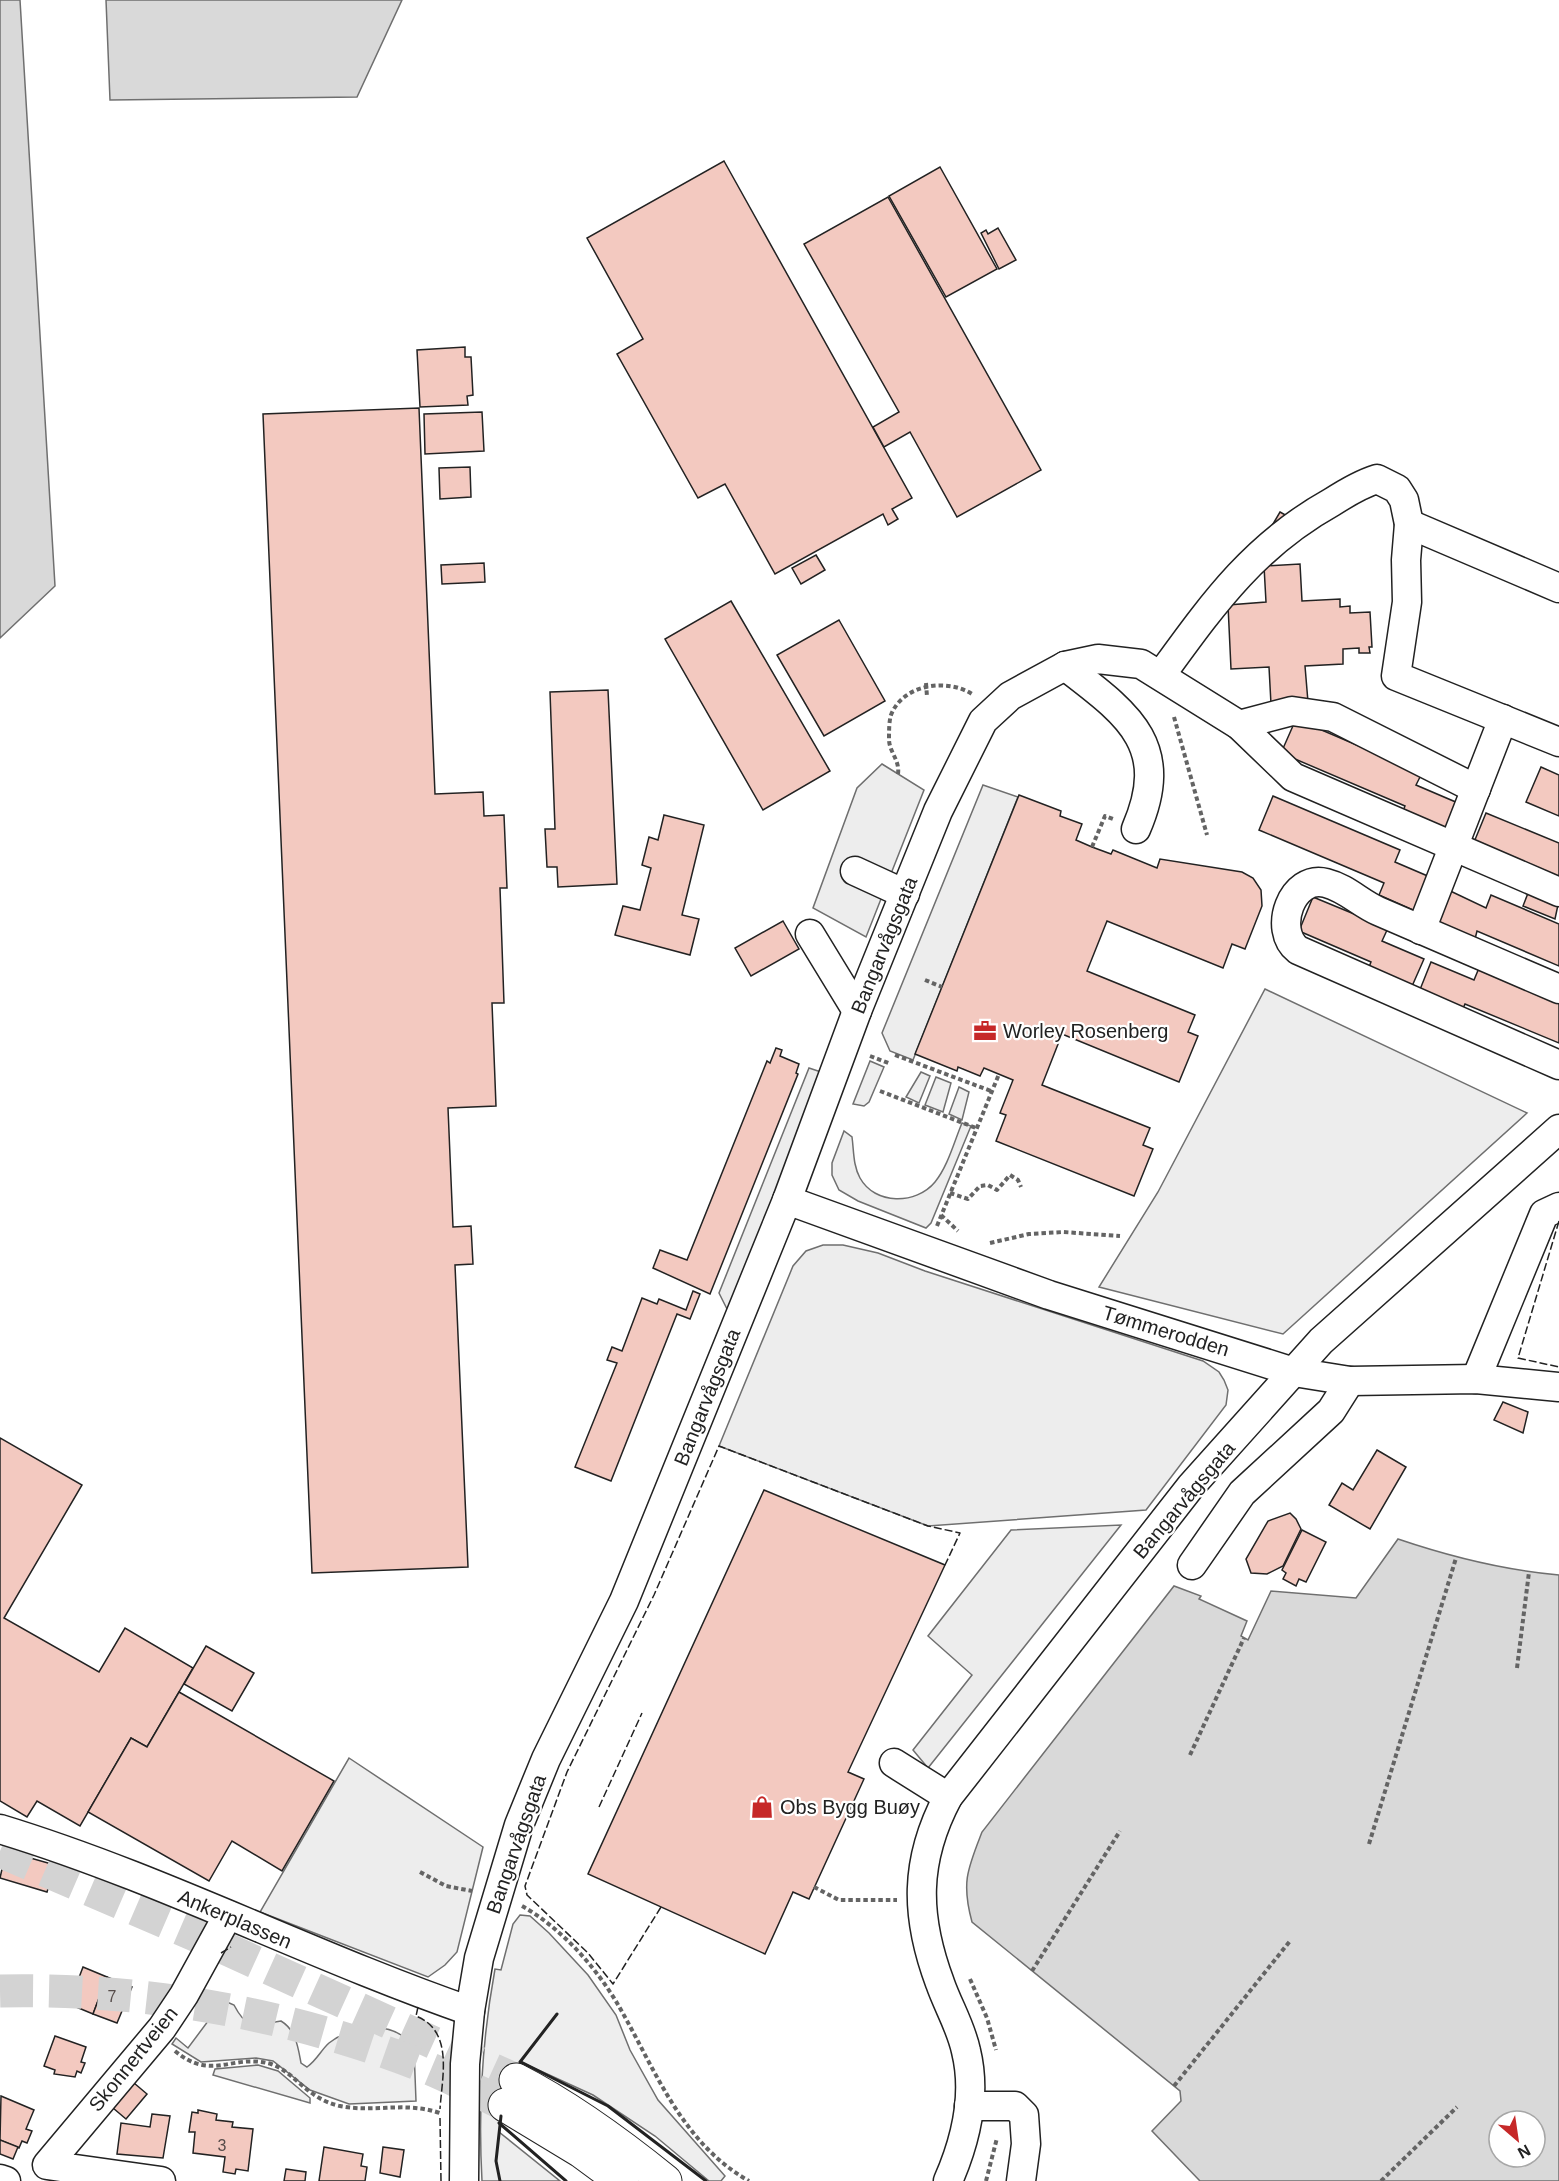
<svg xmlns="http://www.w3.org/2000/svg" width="1559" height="2181" font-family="Helvetica,sans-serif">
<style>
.green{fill:#eee;stroke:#6f6f6f;stroke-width:1.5}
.parking{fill:#ededed;stroke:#6f6f6f;stroke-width:1.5}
.water{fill:#d9d9d9;stroke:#6f6f6f;stroke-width:1.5;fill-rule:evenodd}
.building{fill:#f3c9c0;stroke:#222;stroke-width:1.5}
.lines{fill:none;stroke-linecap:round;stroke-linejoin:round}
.highway-tunnel{stroke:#d3d3d3;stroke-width:33;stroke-dasharray:33 16;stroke-linecap:butt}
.minor-casing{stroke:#222;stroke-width:31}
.highway-casing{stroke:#222;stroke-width:35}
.path{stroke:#646464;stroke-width:4;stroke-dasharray:4.5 3;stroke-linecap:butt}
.minor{stroke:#fff;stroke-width:28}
.highway{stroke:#fff;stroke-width:33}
.fence{stroke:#222;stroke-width:1.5;stroke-dasharray:8 3;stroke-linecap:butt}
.wall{stroke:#222;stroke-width:3}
.labels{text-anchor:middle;stroke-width:4.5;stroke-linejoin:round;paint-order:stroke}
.number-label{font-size:16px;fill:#564c4a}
.street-label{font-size:20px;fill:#222;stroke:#fff}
.poi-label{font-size:20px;fill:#222;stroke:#fff;text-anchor:start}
</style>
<rect width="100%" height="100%" fill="#fff"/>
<g class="green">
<path d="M 870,1061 L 884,1067 L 869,1102 L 864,1106 L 853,1104 Z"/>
<path d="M 921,1072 L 930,1076 L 919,1103 L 906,1097 Z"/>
<path d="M 936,1077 L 951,1083 L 943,1112 L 925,1105 Z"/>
<path d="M 959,1087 L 969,1092 L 962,1120 L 949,1114 Z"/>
<path d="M 962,1123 L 971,1126 L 931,1223 L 926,1228 L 858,1201 L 839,1190 L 832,1175 L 832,1163 L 844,1131 L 852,1137 C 854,1152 853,1165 860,1178 C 875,1205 916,1205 935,1182 C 948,1166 954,1142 962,1123 Z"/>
<path d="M 520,1915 L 530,1916 L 549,1933 L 588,1975 L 616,2015 L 630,2050 L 658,2100 L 725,2176 L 721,2181 L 709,2181 L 655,2136 L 593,2095 L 521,2062 L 499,2132 L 560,2181 L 482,2181 C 478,2109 482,2040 495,1969 L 501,1970 L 513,1924 Z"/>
<path d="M 227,2002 L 234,2005 C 248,2032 256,2025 281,2021 C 296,2030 298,2047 301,2063 L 307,2067 C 317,2060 321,2050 329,2043 C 347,2029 381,2021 401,2035 C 406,2039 410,2045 414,2049 L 416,2101 L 349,2104 L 310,2090 L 273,2061 L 256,2058 L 201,2062 L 172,2044 L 176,2038 L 188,2048 L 220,2005 Z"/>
<path d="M 258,2065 L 278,2071 L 310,2098 L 310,2103 L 213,2075 L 215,2069 Z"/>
</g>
<g class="parking">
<path d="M 882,764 L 924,790 L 866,937 L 813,908 L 857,788 Z"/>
<path d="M 983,785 L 1018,797 L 913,1060 L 890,1051 L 882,1033 Z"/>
<path d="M 1265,989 L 1527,1113 L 1283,1334 L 1099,1287 L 1158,1192 Z"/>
<path d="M 809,1068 L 827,1074 L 730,1315 L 719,1293 Z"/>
<path d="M 823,1245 L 843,1245 L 878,1253 L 925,1271 L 1203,1361 L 1219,1372 L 1224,1380 L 1228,1390 L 1226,1405 L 1146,1510 L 928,1526 L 719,1446 L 793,1266 L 806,1251 Z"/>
<path d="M 1121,1525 L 928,1768 L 913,1750 L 972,1675 L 928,1636 L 1011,1530 Z"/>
<path d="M 349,1758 L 483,1847 L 457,1952 L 445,1965 L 428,1977 L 260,1912 Z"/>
</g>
<g class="water">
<path d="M 0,0 L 20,0 L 55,586 L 0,638 Z"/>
<path d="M 106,0 L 402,0 L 357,97 L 110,100 Z"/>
<path d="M 1398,1539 C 1451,1557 1503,1570 1559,1575 L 1559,2181 L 1200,2181 L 1152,2131 L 1181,2101 L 1180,2091 L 972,1922 C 961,1882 968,1868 982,1832 L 1174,1586 L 1201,1596 L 1199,1599 L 1247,1621 L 1241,1636 L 1248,1640 L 1271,1591 L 1356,1598 ZM 1499,2121 L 1535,2121 L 1535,2157 L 1499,2157 Z"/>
</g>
<g class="building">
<path d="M 724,161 L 912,498 L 892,509 L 898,519 L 888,525 L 883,514 L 775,574 L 725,484 L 698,498 L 617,354 L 643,339 L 587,238 Z"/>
<path d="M 940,167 L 997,269 L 946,297 L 889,196 Z"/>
<path d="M 888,197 L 1041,470 L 957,517 L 910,432 L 884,447 L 873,427 L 899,412 L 804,244 Z"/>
<path d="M 998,228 L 1016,260 L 999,269 L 981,233 L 986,230 L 988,234 Z"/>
<path d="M 465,347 L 465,357 L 471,357 L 473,395 L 467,396 L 468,405 L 420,407 L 417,350 Z"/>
<path d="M 419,408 L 435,794 L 483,792 L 484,816 L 504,815 L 507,888 L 500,888 L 504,1003 L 492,1003 L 496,1106 L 448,1108 L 453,1227 L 471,1226 L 473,1264 L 455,1265 L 468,1567 L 312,1573 L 263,414 Z"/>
<path d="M 482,412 L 484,451 L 425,454 L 424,414 Z"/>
<path d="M 470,467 L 471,497 L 440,499 L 439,468 Z"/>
<path d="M 1280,512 L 1289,517 L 1283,529 L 1273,524 Z"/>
<path d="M 816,555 L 825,570 L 801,584 L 792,568 Z"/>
<path d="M 484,563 L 485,582 L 442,584 L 441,565 Z"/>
<path d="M 1300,564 L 1302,601 L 1340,599 L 1340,607 L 1350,606 L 1350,613 L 1370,612 L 1372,647 L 1369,647 L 1370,653 L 1359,653 L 1359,648 L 1343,649 L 1343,664 L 1305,666 L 1308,702 L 1271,704 L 1269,667 L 1231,669 L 1228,605 L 1266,602 L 1264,566 Z"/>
<path d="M 731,601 L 830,771 L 763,810 L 665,639 Z"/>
<path d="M 839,620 L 885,701 L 824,736 L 777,655 Z"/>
<path d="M 608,690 L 617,884 L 558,887 L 557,867 L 547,867 L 545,829 L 555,829 L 550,692 Z"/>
<path d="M 1296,719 L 1422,773 L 1416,785 L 1458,803 L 1443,837 L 1400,819 L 1405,806 L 1281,753 Z"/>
<path d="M 1541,767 L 1559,775 L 1559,816 L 1526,802 Z"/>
<path d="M 1019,795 L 1061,811 L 1060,816 L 1082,824 L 1076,840 L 1092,847 L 1111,854 L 1113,850 L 1157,868 L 1160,859 L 1242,872 L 1253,878 L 1261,890 L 1262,906 L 1245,949 L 1232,944 L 1223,968 L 1107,921 L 1087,971 L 1195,1015 L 1188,1032 L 1198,1036 L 1179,1082 L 1062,1034 L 1042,1085 L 1150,1128 L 1143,1145 L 1153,1149 L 1134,1196 L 996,1141 L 1006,1115 L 1000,1113 L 1013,1080 L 984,1068 L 980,1076 L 958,1067 L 957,1071 L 915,1054 Z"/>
<path d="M 1273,796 L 1400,850 L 1395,862 L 1437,880 L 1422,914 L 1379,895 L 1384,883 L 1259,830 Z"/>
<path d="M 1486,813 L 1559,843 L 1559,883 L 1472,847 Z"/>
<path d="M 664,815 L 704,825 L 682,915 L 699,919 L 690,955 L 615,935 L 623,906 L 640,910 L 651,868 L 642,865 L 649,837 L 658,840 Z"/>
<path d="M 1444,888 L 1486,908 L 1491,895 L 1559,924 L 1559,966 L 1477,931 L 1474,943 L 1429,924 Z"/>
<path d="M 1530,888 L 1559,900 L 1555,919 L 1523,906 Z"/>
<path d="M 1313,897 L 1388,928 L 1382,941 L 1424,959 L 1409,993 L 1366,975 L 1371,962 L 1299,931 Z"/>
<path d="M 783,921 L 799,949 L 751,976 L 735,948 Z"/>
<path d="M 1431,962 L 1474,980 L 1479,968 L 1559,1002 L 1559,1043 L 1465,1004 L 1460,1015 L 1417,997 Z"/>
<path d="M 776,1048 L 782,1050 L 780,1056 L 799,1064 L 796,1073 L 798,1074 L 710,1294 L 653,1268 L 660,1250 L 687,1260 L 767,1061 L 770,1063 Z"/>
<path d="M 693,1291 L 700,1294 L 690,1319 L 677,1314 L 611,1481 L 575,1467 L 617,1363 L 607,1360 L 612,1347 L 622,1351 L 642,1298 L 657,1304 L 659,1299 L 686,1310 Z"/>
<path d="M 1503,1402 L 1528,1412 L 1523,1433 L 1494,1420 Z"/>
<path d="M 0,1438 L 82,1485 L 4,1618 L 99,1672 L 125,1628 L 193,1668 L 147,1747 L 131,1738 L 80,1826 L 37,1801 L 27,1817 L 0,1801 Z"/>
<path d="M 1377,1450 L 1406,1467 L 1370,1529 L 1329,1505 L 1342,1483 L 1353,1490 Z"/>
<path d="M 764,1490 L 945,1565 L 848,1772 L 864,1779 L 809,1899 L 793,1892 L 765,1954 L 588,1874 Z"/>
<path d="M 1290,1513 L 1296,1519 L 1301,1529 L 1283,1566 L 1267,1574 L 1251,1573 L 1246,1559 L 1268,1521 Z"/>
<path d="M 1302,1530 L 1326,1542 L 1306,1582 L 1299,1579 L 1296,1586 L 1283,1579 L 1286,1573 L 1282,1570 Z"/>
<path d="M 206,1646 L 254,1673 L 232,1711 L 184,1684 Z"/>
<path d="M 179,1692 L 334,1781 L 282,1871 L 232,1841 L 209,1881 L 88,1812 L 131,1738 L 147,1747 Z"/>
<path d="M 6,1851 L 55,1865 L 47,1892 L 0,1878 Z"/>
<path d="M 83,1967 L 107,1977 L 93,2014 L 69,2004 Z"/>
<path d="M 107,1977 L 132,1987 L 117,2023 L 93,2014 Z"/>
<path d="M 55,2036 L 86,2047 L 81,2062 L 85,2063 L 81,2073 L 77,2071 L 75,2077 L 54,2074 L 55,2070 L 44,2066 Z"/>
<path d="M 134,2083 L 147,2094 L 126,2119 L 113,2108 Z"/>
<path d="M 1,2096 L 34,2110 L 26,2129 L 32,2131 L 27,2143 L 22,2141 L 19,2148 L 0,2140 Z"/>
<path d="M 198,2110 L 217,2114 L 216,2120 L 233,2122 L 232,2127 L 253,2129 L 248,2171 L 236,2169 L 235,2174 L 223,2172 L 225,2157 L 193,2153 L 195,2132 L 189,2132 L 192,2112 L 198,2113 Z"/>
<path d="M 152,2114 L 170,2116 L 163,2158 L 117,2154 L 121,2123 L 150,2127 Z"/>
<path d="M 0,2140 L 18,2147 L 13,2159 L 0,2154 Z"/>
<path d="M 324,2147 L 363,2154 L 361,2166 L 367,2167 L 365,2181 L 319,2181 Z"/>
<path d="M 383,2147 L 404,2150 L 400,2177 L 380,2173 Z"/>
<path d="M 286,2169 L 306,2172 L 305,2181 L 284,2181 Z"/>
</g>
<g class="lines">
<g class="highway-tunnel">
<path d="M 0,1851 L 202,1938 L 516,2080"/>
<path d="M 0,1991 C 146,1988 287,2013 423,2066 C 451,2077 478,2092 505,2105"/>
</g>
<g class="minor-casing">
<g id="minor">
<path d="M 1409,524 L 1559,588"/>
<path d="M 1065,666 C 1126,713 1173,744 1136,829"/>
<path d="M 1161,675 C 1212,605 1253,546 1332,502 C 1346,493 1361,484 1377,479 L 1397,489 L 1404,500 L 1409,524 L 1406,560 L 1407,602 L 1396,676 L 1559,742"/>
<path d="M 1239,725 L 1292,711 L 1333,717 L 1476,789"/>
<path d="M 855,871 L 905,894"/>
<path d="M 1421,930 L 1503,719"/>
<path d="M 810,934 L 857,1011"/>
<path d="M 1559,989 C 1499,963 1439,937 1378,911 C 1360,903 1346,888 1326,883 C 1292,874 1272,930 1298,950 L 1559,1065"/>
<path d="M 787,1200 L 1049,1295 L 1294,1372 L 1350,1381 L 1476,1379 L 1559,1387"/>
<path d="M 1476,1379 L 1544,1214 L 1559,1207"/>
<path d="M 1192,1565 L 1242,1493 L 1331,1411 L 1350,1381"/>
<path d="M 894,1763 L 948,1797"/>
<path d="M 0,1829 C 161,1878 311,1956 470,2011"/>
<path d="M 969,2106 L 1015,2106 L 1024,2115 L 1026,2144 L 1021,2181"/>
<path d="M 0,2179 L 6,2181"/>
<path d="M 161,2181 L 47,2165 L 162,2028 L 184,1995 L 228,1915"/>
<path d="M 464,2181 L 465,2064 L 470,2011 L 479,1958 L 519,1825 L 546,1759 L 624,1601 L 787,1200 L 857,1011 L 938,811 L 983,721 L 1010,696 L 1065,666 L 1098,659 L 1141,664 L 1239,725 L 1293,777 L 1559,892"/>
<path d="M 948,2181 C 966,2140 977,2096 966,2051 C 961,2027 948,2006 940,1983 C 915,1916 914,1861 948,1797 L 1191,1486 L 1321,1341 L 1559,1129"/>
</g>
</g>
<g class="highway-casing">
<g id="highway">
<path d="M 516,2080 C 569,2107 618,2143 665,2181"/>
<path d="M 505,2105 L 581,2151 L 622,2181"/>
</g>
</g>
<g class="path">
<path d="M 926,683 L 927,697"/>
<path d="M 1174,717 L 1207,835"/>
<path d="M 898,774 C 900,760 889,752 889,739 C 889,732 889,721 891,715 C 903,684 947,678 972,694"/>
<path d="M 1092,847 L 1105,816 L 1113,819"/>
<path d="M 925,980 L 942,987"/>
<path d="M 895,1055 L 991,1091"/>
<path d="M 870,1056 L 891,1064"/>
<path d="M 880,1091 L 976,1128"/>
<path d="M 950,1193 L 968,1199 L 980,1186 L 988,1185 L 997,1190 L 1010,1175 L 1018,1180 L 1021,1187"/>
<path d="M 941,1215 L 958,1231"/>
<path d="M 937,1226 L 999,1074"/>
<path d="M 990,1243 L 1029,1234 L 1063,1232 L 1120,1236"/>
<path d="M 1517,1668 L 1529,1572"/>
<path d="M 1190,1755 L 1244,1638"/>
<path d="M 1369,1844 L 1456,1558"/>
<path d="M 420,1872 L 446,1886 L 472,1891"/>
<path d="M 814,1887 L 839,1900 L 897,1900"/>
<path d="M 522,1906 C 560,1927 595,1966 617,2003 C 655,2068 680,2142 749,2181"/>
<path d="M 1032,1971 L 1120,1831"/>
<path d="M 970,1979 L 987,2018 L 996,2050"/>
<path d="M 175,2051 C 212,2082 232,2053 271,2064 C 295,2072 307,2099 340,2106 C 375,2113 404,2101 440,2113"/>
<path d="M 1174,2086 L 1290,1941"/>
<path d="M 986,2181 L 997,2138"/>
<path d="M 1381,2181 L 1457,2107"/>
</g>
<use href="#minor" class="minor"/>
<use href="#highway" class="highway"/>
<g class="fence">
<path d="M 1559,1221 L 1518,1358 L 1559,1367"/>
<path d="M 599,1807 L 642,1713"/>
<path d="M 661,1907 L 613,1984 L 588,1953 L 527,1895 L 525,1886 L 567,1772 L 654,1595 L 719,1446 L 928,1526 L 960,1533 L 945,1565"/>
<path d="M 221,1953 L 231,1947"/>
<path d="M 418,2007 L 416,2016 C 454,2031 442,2077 440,2109"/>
<path d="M 440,2118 L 441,2181"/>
</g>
<g class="wall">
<path d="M 520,2062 L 557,2014"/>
<path d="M 521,2062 L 608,2106 L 706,2181"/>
<path d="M 499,2123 L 566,2181"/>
<path d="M 500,2181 L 496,2161 L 501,2116"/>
</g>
</g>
<defs>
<g id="office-bare" transform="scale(1.8)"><path d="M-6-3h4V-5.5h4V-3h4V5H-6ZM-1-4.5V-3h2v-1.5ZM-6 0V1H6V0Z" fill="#c62828" stroke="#fff" stroke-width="2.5" paint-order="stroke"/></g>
<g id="shop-bare" transform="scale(1.8)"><path d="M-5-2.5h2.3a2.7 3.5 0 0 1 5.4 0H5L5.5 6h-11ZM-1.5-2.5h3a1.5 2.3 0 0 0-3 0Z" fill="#c62828" stroke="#fff" stroke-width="2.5" paint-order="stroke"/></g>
</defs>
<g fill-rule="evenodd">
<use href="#office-bare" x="985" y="1031"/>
<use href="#shop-bare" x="762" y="1807"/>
</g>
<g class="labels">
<g class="number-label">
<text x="112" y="2002">7</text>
<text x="222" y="2151">3</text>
</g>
<g class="street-label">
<text transform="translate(884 945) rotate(-68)" y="7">Bangarvågsgata</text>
<text transform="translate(1166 1331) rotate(17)" y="7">Tømmerodden</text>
<text transform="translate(707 1397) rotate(-68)" y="7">Bangarvågsgata</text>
<text transform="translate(1184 1500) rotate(-50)" y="7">Bangarvågsgata</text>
<text transform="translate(516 1844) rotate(-71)" y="7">Bangarvågsgata</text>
<text transform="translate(235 1919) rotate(23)" y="7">Ankerplassen</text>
<text transform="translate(133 2059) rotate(-51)" y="7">Skonnertveien</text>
</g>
<g class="poi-label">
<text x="1003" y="1038">Worley Rosenberg</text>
<text x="780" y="1814">Obs Bygg Buøy</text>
</g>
</g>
<g transform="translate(1517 2139) rotate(151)"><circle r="28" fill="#ffffff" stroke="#a7a7a7" stroke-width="1.5"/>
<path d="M0-4.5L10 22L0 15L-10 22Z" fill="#c62828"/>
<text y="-9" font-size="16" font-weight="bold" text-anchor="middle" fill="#222222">N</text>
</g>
</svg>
